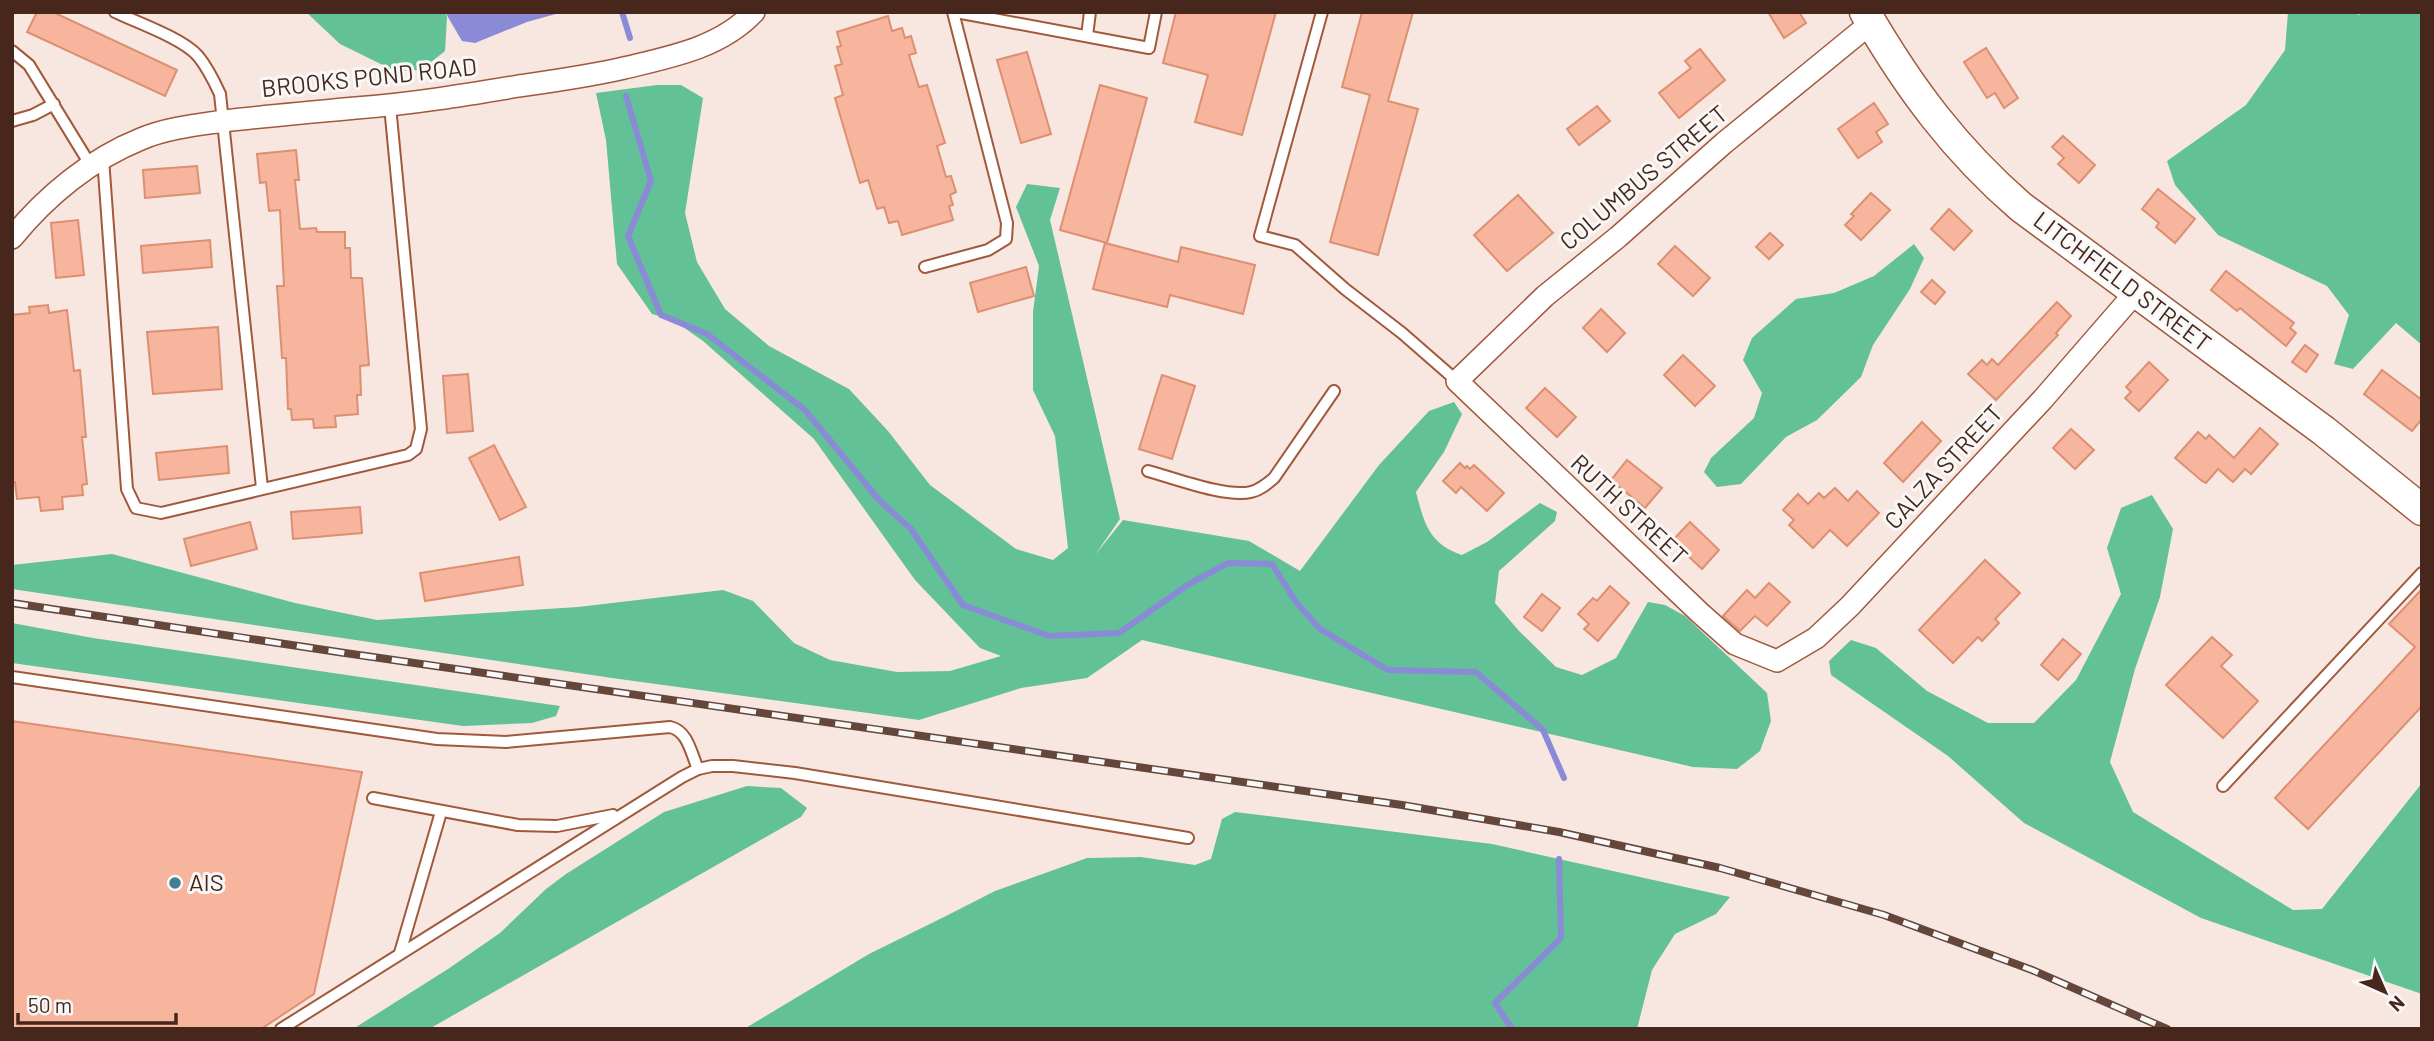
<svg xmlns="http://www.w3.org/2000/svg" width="2434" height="1041" font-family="Barlow,sans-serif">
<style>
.forest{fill:#62c196}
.water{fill:#8a8ad6}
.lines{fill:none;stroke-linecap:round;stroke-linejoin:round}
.stream{stroke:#8a8ad6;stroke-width:6}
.building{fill:#f6b59c;stroke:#dd9071;stroke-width:2}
.lane-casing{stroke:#a1593c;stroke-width:14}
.street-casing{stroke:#a1593c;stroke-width:24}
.secondary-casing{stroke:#a1593c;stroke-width:33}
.lane{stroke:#fff;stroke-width:10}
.street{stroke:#fff;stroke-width:21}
.secondary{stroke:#fff;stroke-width:30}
.rail-casing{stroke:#64463b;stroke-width:8}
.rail{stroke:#f8f8f8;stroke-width:5;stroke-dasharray:16;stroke-linecap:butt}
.poi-dot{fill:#407f94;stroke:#f8f8f8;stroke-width:2.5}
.labels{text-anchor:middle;stroke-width:6;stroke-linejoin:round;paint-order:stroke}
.street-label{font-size:24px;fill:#47271b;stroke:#f8f8f8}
.poi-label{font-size:24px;fill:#47271b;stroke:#f8f8f8;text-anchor:start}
</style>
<rect width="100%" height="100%" fill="#f8e7e0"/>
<g class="forest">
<path d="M 306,12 L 445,12 L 447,17 L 445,51 L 421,70 L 395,71 L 340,44 Z"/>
<path d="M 2288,12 L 2355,12 L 2359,15 L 2363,12 L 2422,12 L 2422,345 L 2396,323 L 2353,369 L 2334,364 L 2349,315 L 2327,286 L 2218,235 L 2175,185 L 2167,161 L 2246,105 L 2285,50 Z"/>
<path d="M 657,85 L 681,85 L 703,98 L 685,213 L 697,262 L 725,309 L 769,346 L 849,389 L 888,431 L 930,485 L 1016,549 L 1053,560 L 1068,548 L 1055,436 L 1033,390 L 1033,312 L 1039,266 L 1016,207 L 1027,184 L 1060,188 L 1050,220 L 1120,519 L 1095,555 L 1123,520 L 1249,541 L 1300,571 L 1379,465 L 1429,411 L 1454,402 L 1462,414 L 1444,452 L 1416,492 C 1424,523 1429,544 1462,555 L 1487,542 L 1540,503 L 1557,512 L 1555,521 L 1499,571 L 1495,603 L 1519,631 L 1556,667 L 1582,675 L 1616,658 L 1648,602 L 1665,605 L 1685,616 L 1767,693 L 1771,721 L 1760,751 L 1737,769 L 1693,767 L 1142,640 L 1087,678 L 1021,688 L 919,720 L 612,678 L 12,589 L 12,565 L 112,554 L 295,603 L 377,620 L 578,607 L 723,590 L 753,601 L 794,643 L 830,660 L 897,672 L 950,671 L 1001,656 L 980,648 L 915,580 L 814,439 L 703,341 L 673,320 L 652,314 L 617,264 L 606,140 L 596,93 Z"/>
<path d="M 1914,244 L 1924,258 L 1910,289 L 1873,345 L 1861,377 L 1817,420 L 1786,437 L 1741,484 L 1717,487 L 1704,472 L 1711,458 L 1754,418 L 1762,393 L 1743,360 L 1752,338 L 1796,299 L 1834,293 L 1874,276 Z"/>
<path d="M 2152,495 L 2173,529 L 2160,597 L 2135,669 L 2110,762 L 2133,812 L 2293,910 L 2322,909 L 2422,783 L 2422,994 L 2201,918 L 2024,823 L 1948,756 L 1831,675 L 1829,661 L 1851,640 L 1876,648 L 1927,691 L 1988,723 L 2034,723 L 2076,680 L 2121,594 L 2107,548 L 2121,508 Z"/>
<path d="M 12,623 L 93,638 L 560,706 L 556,716 L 532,723 L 463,726 L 12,663 Z"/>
<path d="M 747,786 L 781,788 L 807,808 L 801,817 L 429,1029 L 353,1029 L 448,969 L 500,933 L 546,889 L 566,874 L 664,812 Z"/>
<path d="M 1235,812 L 1492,844 L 1730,897 L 1716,914 L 1675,934 L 1652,970 L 1637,1029 L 744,1029 L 869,954 L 946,916 L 995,891 L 1087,858 L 1141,857 L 1195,865 L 1211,859 L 1222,819 Z"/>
</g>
<path class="water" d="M 445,12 L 563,12 L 527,22 L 475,43 L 462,41 Z"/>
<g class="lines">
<g class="stream">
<path d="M 622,12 L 630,38"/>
<path d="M 626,96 L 651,181 L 628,236 L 661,315 L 707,334 L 805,410 L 879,500 L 911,529 L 963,605 L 1049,636 L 1119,633 L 1189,584 L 1228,563 L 1272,564 L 1296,602 L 1320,629 L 1388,670 L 1476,672 L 1543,730 L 1564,778"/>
<path d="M 1512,1029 L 1495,1003 L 1561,938 L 1559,859"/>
</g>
</g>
<g class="building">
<path d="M 37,12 L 53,12 L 177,70 L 165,96 L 27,32 Z"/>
<path d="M 1176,12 L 1276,12 L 1242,135 L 1195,122 L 1208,75 L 1163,63 Z"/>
<path d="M 1362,12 L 1413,12 L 1388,101 L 1418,109 L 1378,255 L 1330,242 L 1370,95 L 1342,87 Z"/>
<path d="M 1768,12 L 1799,12 L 1806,23 L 1784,38 Z"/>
<path d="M 888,16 L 892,31 L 902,28 L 905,38 L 911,36 L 916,53 L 909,55 L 919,87 L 927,85 L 945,143 L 937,146 L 946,177 L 951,176 L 956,192 L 950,195 L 953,205 L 949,206 L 953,220 L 902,235 L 898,221 L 889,223 L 884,207 L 877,209 L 868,180 L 860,183 L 835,98 L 843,95 L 835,66 L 842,64 L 837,47 L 841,46 L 837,32 Z"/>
<path d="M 1986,48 L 2018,98 L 2004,108 L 1995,93 L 1987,98 L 1964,62 Z"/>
<path d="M 1700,49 L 1725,80 L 1679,118 L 1659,93 L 1691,68 L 1685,61 Z"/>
<path d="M 1027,52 L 1051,134 L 1021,143 L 997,60 Z"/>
<path d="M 1100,85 L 1147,98 L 1107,243 L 1060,230 Z"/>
<path d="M 1874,103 L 1888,124 L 1876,132 L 1882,142 L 1858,158 L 1838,129 Z"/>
<path d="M 1597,106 L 1610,121 L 1579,145 L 1567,129 Z"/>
<path d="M 2063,136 L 2095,165 L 2079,183 L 2058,164 L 2064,158 L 2052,147 Z"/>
<path d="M 296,150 L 299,180 L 295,180 L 300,229 L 316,228 L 317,232 L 345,232 L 345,248 L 350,248 L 351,278 L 362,278 L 369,365 L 360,366 L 361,395 L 357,395 L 358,414 L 335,416 L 336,427 L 314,428 L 313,419 L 292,420 L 291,409 L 288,409 L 286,358 L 282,358 L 277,286 L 284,286 L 280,210 L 269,211 L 266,182 L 260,183 L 257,154 Z"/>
<path d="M 197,166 L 200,193 L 145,198 L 143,170 Z"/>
<path d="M 2158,189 L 2195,219 L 2175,243 L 2156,227 L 2159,223 L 2142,209 Z"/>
<path d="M 1871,193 L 1890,210 L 1861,240 L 1845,225 L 1854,216 L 1851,214 Z"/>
<path d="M 1518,195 L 1553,233 L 1507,271 L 1474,235 Z"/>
<path d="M 1949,209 L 1972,231 L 1954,250 L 1931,229 Z"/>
<path d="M 78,220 L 84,275 L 56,278 L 51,223 Z"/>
<path d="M 1770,233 L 1783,245 L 1769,259 L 1756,247 Z"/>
<path d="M 210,240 L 212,267 L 143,273 L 141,246 Z"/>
<path d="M 1105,243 L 1178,262 L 1181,247 L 1255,265 L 1243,314 L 1170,295 L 1167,307 L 1093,289 Z"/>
<path d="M 1675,246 L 1710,278 L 1693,296 L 1658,264 Z"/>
<path d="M 1026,267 L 1034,296 L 978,312 L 970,283 Z"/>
<path d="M 2226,271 L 2294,323 L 2290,328 L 2296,333 L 2286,346 L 2240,308 L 2237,311 L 2211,290 Z"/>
<path d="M 1932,280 L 1945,292 L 1935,304 L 1921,292 Z"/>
<path d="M 2057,302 L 2071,316 L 2056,333 L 2058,335 L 1996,400 L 1968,374 L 1982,360 L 1987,365 L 1992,359 L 1998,365 Z"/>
<path d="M 48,305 L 49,313 L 67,310 L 74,371 L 80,370 L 86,437 L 82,437 L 87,484 L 82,485 L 83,495 L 62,497 L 63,509 L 41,511 L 39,497 L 17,499 L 15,482 L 12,482 L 12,315 L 30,313 L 29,307 Z"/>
<path d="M 1601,309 L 1625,333 L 1607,352 L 1583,328 Z"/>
<path d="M 218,327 L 222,389 L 153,394 L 147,332 Z"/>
<path d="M 2305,345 L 2318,355 L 2306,372 L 2292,362 Z"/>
<path d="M 1683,355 L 1715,386 L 1695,406 L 1664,375 Z"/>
<path d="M 2149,362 L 2168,380 L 2139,411 L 2125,398 L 2131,392 L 2126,387 Z"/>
<path d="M 2382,370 L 2422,400 L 2422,419 L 2412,431 L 2364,394 Z"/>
<path d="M 468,374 L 473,431 L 447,433 L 443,376 Z"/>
<path d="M 1162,375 L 1195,386 L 1172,459 L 1139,449 Z"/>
<path d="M 1545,388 L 1576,417 L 1557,437 L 1526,408 Z"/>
<path d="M 1922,422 L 1941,441 L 1903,482 L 1884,463 Z"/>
<path d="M 2260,428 L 2278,444 L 2251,474 L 2245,469 L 2233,482 L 2218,469 L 2206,483 L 2202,481 L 2175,458 L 2198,432 L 2206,439 L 2209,435 L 2234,458 Z"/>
<path d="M 2071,429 L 2094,450 L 2075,469 L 2053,448 Z"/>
<path d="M 494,445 L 526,507 L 500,520 L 469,458 Z"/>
<path d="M 227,446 L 229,473 L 159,480 L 156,453 Z"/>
<path d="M 1627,460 L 1662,488 L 1645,508 L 1611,480 Z"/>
<path d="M 1460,463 L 1465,468 L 1467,466 L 1470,469 L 1474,465 L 1504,493 L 1487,511 L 1461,487 L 1456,493 L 1443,481 Z"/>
<path d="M 1835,488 L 1848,501 L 1857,491 L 1879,513 L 1847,546 L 1830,530 L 1813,548 L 1789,525 L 1794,520 L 1783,510 L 1798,494 L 1808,504 L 1819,493 L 1824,498 Z"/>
<path d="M 360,507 L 362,533 L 293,539 L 291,512 Z"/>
<path d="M 250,522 L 257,549 L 191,566 L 184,539 Z"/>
<path d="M 1690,522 L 1719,550 L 1702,569 L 1672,541 Z"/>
<path d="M 519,557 L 523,585 L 425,601 L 420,573 Z"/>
<path d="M 1985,560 L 2020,593 L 1995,619 L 1999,623 L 1982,641 L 1978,637 L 1953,663 L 1919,630 Z"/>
<path d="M 1769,583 L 1790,602 L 1767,626 L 1755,616 L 1740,631 L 1723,616 L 1747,590 L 1755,598 Z"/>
<path d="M 1610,586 L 1629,603 L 1598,641 L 1584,629 L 1589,624 L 1578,614 L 1593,598 L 1597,601 Z"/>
<path d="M 2422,589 L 2422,706 L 2308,829 L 2275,798 L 2415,647 L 2389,624 Z"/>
<path d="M 1542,594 L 1560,608 L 1542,631 L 1524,617 Z"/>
<path d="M 2212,637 L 2232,655 L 2221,666 L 2258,701 L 2223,738 L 2166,685 Z"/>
<path d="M 2063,639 L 2081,654 L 2058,680 L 2041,665 Z"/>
<path d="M 12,721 L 362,772 L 314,994 L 261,1029 L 12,1029 Z"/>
</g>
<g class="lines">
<g class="lane-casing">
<g id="lane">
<path d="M 115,12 C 138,23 182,38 198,56 C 208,68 214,81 220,94 L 262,488"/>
<path d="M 956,12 L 1149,48 L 1156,12"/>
<path d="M 1322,12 L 1260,236 L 1295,245 L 1345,289 L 1402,333 L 1457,381"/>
<path d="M 1087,36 L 1090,12"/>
<path d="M 12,51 L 29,65 L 91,166"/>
<path d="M 12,121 L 33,115 L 54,104"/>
<path d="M 103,158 L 127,489 L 136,508 L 161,513 L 408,455 L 416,449 L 421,429 L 390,106"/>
<path d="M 925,267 L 988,250 L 1006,239 L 1007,223 L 953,12"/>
<path d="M 1148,471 C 1174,478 1226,498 1251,492 C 1260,490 1267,484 1274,478 L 1334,391"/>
<path d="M 12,677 L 437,739 L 506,742 L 670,727 C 688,731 691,753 698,769"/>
<path d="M 2223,786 L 2422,573"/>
<path d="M 373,798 L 518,825 L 557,826 L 613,815"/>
<path d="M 400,953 L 441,812"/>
<path d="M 281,1029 L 682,777 L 698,769 L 712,766 L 733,766 L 795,773 L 1188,838"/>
</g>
</g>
<g class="street-casing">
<g id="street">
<path d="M 1871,23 L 1724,143 L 1618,237 L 1545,296 L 1457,381 L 1700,613 L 1735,644 L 1777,661 L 1816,638 L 1850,606 L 2043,399 L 2135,293"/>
<path d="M 12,238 C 46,196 91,159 141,139 C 167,128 197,125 224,121 C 268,116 312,112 356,108 C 411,104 465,95 519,86 C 554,81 590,76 624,68 C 670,57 720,48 754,12"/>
</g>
</g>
<g class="secondary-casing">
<path id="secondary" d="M 1865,12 C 1909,88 1955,150 2021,207 L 2324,431 L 2422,510"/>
</g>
<use href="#lane" class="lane"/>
<use href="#street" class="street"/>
<use href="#secondary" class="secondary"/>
<g class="rail-casing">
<path id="rail" d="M 12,603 L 338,652 L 1402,805 L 1559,832 L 1720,868 L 1884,915 L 2032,970 L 2167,1029"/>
</g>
<use href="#rail" class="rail"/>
</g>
<circle class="poi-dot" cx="175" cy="883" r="7"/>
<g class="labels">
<g class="street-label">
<text transform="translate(369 78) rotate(-6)" y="8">BROOKS POND ROAD</text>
<text transform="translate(1644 178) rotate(-40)" y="8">COLUMBUS STREET</text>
<text transform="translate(2122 282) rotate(37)" y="8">LITCHFIELD STREET</text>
<text transform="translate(1944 467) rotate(-47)" y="8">CALZA STREET</text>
<text transform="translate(1629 510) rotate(43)" y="8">RUTH STREET</text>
</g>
<g class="poi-label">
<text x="189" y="891">AIS</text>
</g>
</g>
<rect width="2434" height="1041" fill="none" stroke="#47271b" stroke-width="28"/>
<g transform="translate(2385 992) rotate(135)" stroke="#f8f8f8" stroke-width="5" paint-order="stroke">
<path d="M0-5L12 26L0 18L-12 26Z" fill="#47271b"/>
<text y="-10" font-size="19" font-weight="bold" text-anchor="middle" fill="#47271b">N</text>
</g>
<path d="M18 1013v10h158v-10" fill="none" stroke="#47271b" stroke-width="3.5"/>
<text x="28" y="1013" font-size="21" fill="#47271b" stroke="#f8f8f8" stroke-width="5" paint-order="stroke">50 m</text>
</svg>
